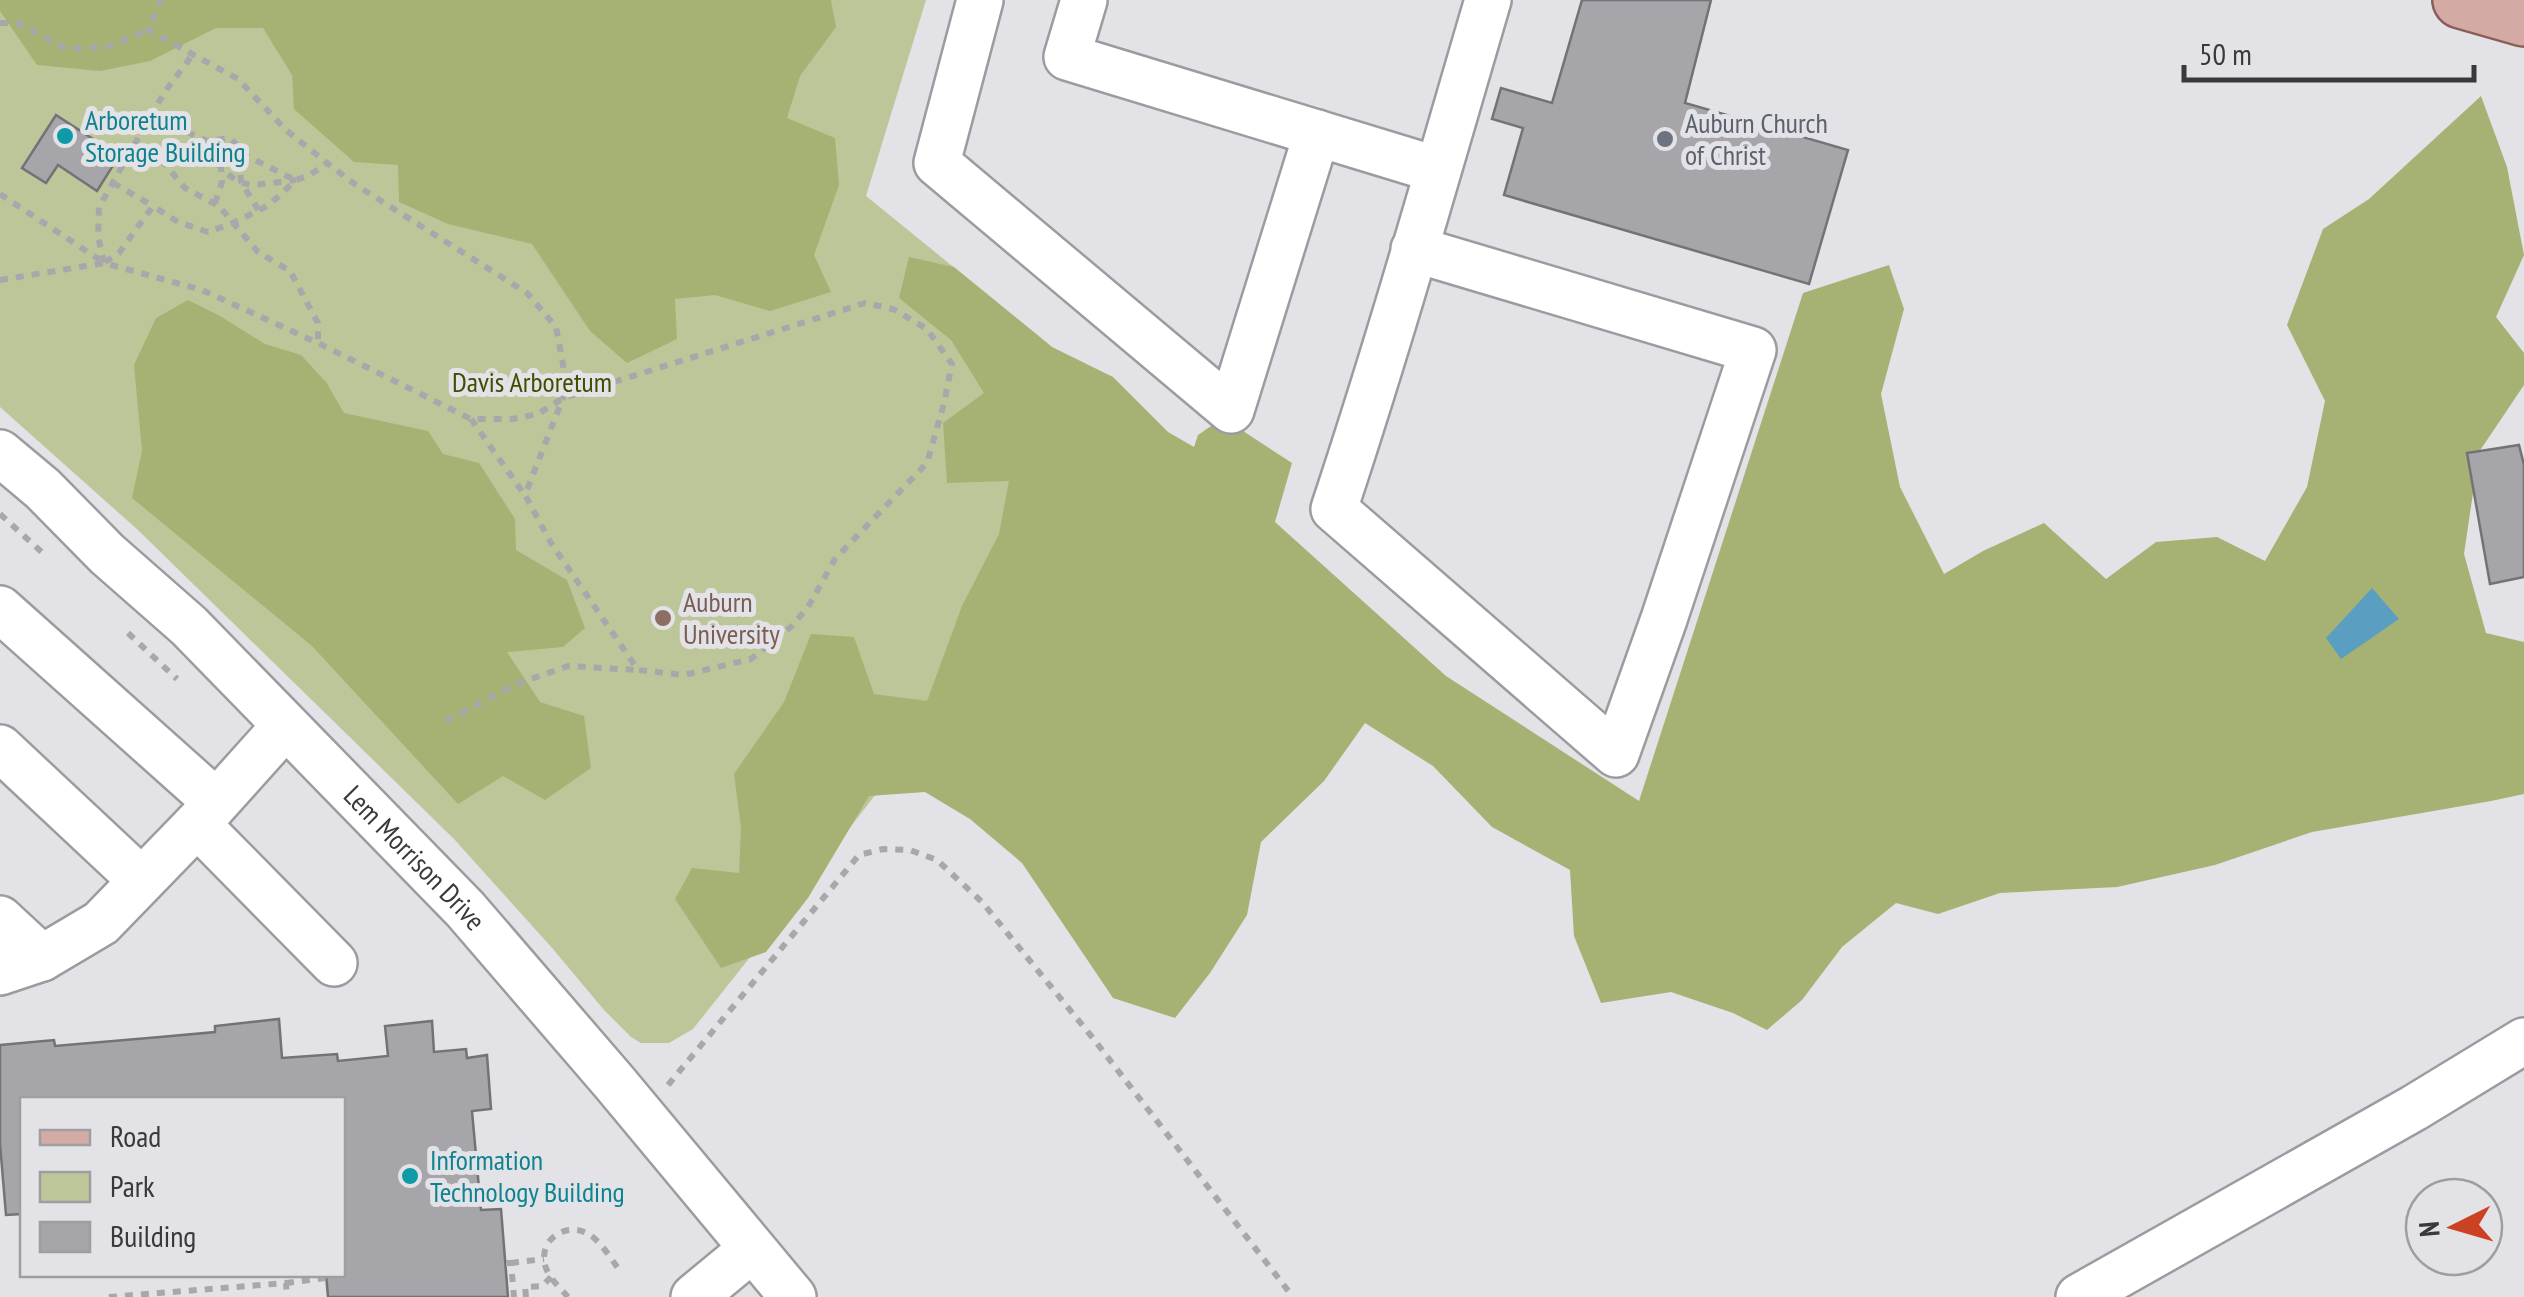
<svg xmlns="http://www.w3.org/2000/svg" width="2524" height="1297" font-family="'PT Sans Narrow',sans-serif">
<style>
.green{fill:#bcc699}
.forest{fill:#a6b273}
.water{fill:#5a9ec1}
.building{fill:#a6a5aa;stroke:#737277;stroke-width:2.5}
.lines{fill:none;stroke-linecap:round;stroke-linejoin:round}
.minor-casing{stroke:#9c9ba0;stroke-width:50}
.major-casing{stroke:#8b5d57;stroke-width:60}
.path{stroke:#a8a8ac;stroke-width:6;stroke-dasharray:8 8;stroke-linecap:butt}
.minor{stroke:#fff;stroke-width:45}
.major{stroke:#d4aaa4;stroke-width:55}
.culture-dot{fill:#0f9aa8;stroke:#e2e2e7;stroke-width:4}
.worship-dot{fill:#6b7280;stroke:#e2e2e7;stroke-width:4}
.education-dot{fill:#8d6e63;stroke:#e2e2e7;stroke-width:4}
.labels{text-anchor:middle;stroke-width:10;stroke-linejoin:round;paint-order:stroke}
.culture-label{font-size:28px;fill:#0d838f;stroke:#e2e2e7;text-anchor:start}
.worship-label{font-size:28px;fill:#5b616d;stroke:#e2e2e7;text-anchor:start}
.park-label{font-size:28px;fill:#434d00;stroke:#e2e2e7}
.education-label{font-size:28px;fill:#785e54;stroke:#e2e2e7;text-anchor:start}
.street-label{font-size:28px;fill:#39393a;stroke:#e2e2e7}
</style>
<rect width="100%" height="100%" fill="#e2e2e7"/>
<path class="green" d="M 0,0 L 926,0 L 866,196 L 1052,347 L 1133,461 L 747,961 L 693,1029 L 669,1043 L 641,1043 L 631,1037 L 604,1010 L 553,949 L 454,839 L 138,530 L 0,407 Z"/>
<g class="forest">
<path d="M 0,0 L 831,0 L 836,27 L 800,76 L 787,118 L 835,138 L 839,185 L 814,255 L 831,292 L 770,311 L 715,295 L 675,299 L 677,339 L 627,363 L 590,331 L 532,244 L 448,224 L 399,202 L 398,165 L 354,162 L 294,109 L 292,75 L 263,28 L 216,28 L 150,61 L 100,71 L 37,65 L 0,11 Z"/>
<path d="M 2481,96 L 2507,167 L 2524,255 L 2496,317 L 2524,353 L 2524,385 L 2479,452 L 2464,554 L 2486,633 L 2524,642 L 2524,794 L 2491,801 L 2312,832 L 2215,865 L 2117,887 L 2000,893 L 1938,914 L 1896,903 L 1842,947 L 1802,1000 L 1767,1030 L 1733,1013 L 1671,992 L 1601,1003 L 1574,936 L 1570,870 L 1492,827 L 1433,766 L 1365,723 L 1324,781 L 1261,842 L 1247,915 L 1210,973 L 1175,1018 L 1113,998 L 1022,863 L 970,819 L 925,792 L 869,796 L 808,898 L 766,952 L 721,968 L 675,899 L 692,868 L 739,873 L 741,828 L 734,774 L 784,702 L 811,634 L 854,637 L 874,694 L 927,701 L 962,606 L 999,534 L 1009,481 L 947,483 L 943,423 L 984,393 L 951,340 L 899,298 L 909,257 L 954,267 L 1052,347 L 1113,377 L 1168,432 L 1194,447 L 1198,435 L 1227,415 L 1246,433 L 1292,463 L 1275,522 L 1446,676 L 1639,801 L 1803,293 L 1889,265 L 1904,309 L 1881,394 L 1900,487 L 1944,574 L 1983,551 L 2044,523 L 2106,579 L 2156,542 L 2217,537 L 2265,561 L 2307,487 L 2325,401 L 2287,325 L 2323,229 L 2369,199 Z"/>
<path d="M 188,300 L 220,316 L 265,344 L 301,355 L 326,382 L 344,413 L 428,431 L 443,454 L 479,463 L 515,519 L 516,550 L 567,580 L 585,628 L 563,647 L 507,652 L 540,702 L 584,716 L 591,768 L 545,800 L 503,776 L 458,804 L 312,646 L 132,498 L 142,451 L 134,365 L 156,318 Z"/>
</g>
<path class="water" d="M 2372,588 L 2399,619 L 2341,659 L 2326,638 Z"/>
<g class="building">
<path d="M 1582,0 L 1711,0 L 1685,103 L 1848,150 L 1809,284 L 1504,195 L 1523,128 L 1492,119 L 1501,88 L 1552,103 Z"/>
<path d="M 56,115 L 119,156 L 97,191 L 58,165 L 46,183 L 22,168 Z"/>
<path d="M 2519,445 L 2524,465 L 2524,577 L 2490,584 L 2467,453 Z"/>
<path d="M 279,1019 L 282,1058 L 337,1054 L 338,1061 L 388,1056 L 385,1026 L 432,1021 L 434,1052 L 466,1049 L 467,1058 L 487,1055 L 491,1109 L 472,1111 L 481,1210 L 501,1209 L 508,1297 L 328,1297 L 326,1274 L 342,1274 L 342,1100 L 22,1100 L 22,1214 L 6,1215 L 0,1144 L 0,1045 L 54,1040 L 55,1046 L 160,1037 L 215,1032 L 215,1026 Z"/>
</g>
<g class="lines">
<g class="minor-casing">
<g id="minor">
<path d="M 980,0 L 937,163 L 1231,410 L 1317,133"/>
<path d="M 1084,0 L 1067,57 L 1438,170"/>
<path d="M 1414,249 L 1753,350 L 1664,619 L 1616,754 L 1334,509 C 1390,341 1438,170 1488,0"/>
<path id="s1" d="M 0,453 L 43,489 L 107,554 L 189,626 L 465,909 L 614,1082 L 793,1297"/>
<path d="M 0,609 L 216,802"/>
<path d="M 0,748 L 141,880"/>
<path d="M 197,824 L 334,963"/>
<path d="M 0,919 L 42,958"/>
<path d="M 0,972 L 42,958 L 101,923 L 197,824 L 285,726"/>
<path d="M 694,1297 L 752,1249"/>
<path d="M 2079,1297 L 2414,1108 L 2524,1041"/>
</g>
</g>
<g class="major-casing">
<path id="major" d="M 2461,0 L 2524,18"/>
</g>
<g class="path">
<path d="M 0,23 L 18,23 L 67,49 L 110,46 L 148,30"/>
<path d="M 187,132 L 207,141 L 230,138 L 247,156 L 295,180"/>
<path d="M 238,143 L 241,182 L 259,211"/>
<path d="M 132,149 L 159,157 L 185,188 L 219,206 L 258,252 L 290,271 L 318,323 L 318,343"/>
<path d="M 159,157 C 168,150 175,148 188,148 C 215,150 224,181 248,184 C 260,186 283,181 296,180"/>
<path d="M 113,183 L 153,206"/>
<path d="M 0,194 L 103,262"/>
<path d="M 215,203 L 222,182 L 221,167"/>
<path d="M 105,262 L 119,253 L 153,206 L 178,222 L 208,232 L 233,223 L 269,205 L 296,180 L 310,175 L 327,163"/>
<path d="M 104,263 L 98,236 L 99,207 L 164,93 L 193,54"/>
<path d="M 0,280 L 104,263 L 202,290 L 318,343 L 471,419 L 512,419 L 538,414 L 563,398 L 840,311 L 865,303 L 893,309 L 927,329 L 952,364 L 943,407 L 927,463 L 835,559 L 808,607 L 792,626 L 751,659 L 684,675 L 638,670 L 551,543 L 525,495 L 563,398 L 563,364 L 556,327 L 527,293 L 356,185 L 327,163 L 286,130 L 238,79 L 148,30 L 161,0"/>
<path d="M 471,419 L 524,494"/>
<path d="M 0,514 L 46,556"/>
<path d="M 128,633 L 177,679"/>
<path d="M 446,721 L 514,685 L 568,666 L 637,670"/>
<path d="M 668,1085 L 859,855 L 883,849 L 910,850 L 937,860 L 982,902 L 1092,1037 L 1293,1297"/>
<path d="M 506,1263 L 511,1263 L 514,1297"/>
<path d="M 511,1263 L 544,1259"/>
<path d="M 286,1283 L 326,1278"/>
<path d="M 109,1297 L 286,1283 L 287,1297"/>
<path d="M 526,1297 L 525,1287 L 542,1286 L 551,1277"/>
<path d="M 568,1297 C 560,1288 548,1277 545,1265 C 538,1239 568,1220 590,1235 C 602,1243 611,1259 620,1271"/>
</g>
<use href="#minor" class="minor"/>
<use href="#major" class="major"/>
</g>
<g class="culture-dot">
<circle cx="65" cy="136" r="10"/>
<circle cx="410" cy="1176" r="10"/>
</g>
<circle class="worship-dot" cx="1665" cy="139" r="10"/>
<circle class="education-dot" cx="663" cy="618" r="10"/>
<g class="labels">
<g class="culture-label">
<text x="85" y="130">Arboretum<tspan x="85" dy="32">Storage Building</tspan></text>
<text x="430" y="1170">Information<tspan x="430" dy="32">Technology Building</tspan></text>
</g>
<g class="worship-label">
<text x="1685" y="133">Auburn Church<tspan x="1685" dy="32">of Christ</tspan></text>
</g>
<g class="park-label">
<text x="532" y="392">Davis Arboretum</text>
</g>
<g class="education-label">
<text x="683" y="612">Auburn<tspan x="683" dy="32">University</tspan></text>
</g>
<g class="street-label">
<text dy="10" stroke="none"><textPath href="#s1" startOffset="580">Lem Morrison Drive</textPath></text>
</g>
</g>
<rect x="20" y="1097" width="325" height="180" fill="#e2e2e7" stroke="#9e9ea2" stroke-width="2.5"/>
<rect x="40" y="1130" width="50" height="15" fill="#d4aaa4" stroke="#9e9ea2" stroke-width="2.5"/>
<text x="110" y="1147" font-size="30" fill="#39393a">Road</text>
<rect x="40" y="1172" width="50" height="30" fill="#bcc699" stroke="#9e9ea2" stroke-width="2.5"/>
<text x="110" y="1197" font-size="30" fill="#39393a">Park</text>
<rect x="40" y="1222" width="50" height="30" fill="#a6a5aa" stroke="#9e9ea2" stroke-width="2.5"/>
<text x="110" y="1247" font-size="30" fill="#39393a">Building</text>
<g transform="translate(2454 1227) rotate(265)"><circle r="48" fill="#e2e2e7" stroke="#9e9ea2" stroke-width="2.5"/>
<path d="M0-8L18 38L0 25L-18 38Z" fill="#cc4124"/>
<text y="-15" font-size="28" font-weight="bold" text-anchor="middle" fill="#39393a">N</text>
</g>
<path d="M2184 65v15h290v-15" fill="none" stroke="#39393a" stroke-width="5"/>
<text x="2199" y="65" font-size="30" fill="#39393a" stroke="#e2e2e7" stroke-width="8" paint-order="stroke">50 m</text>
</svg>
